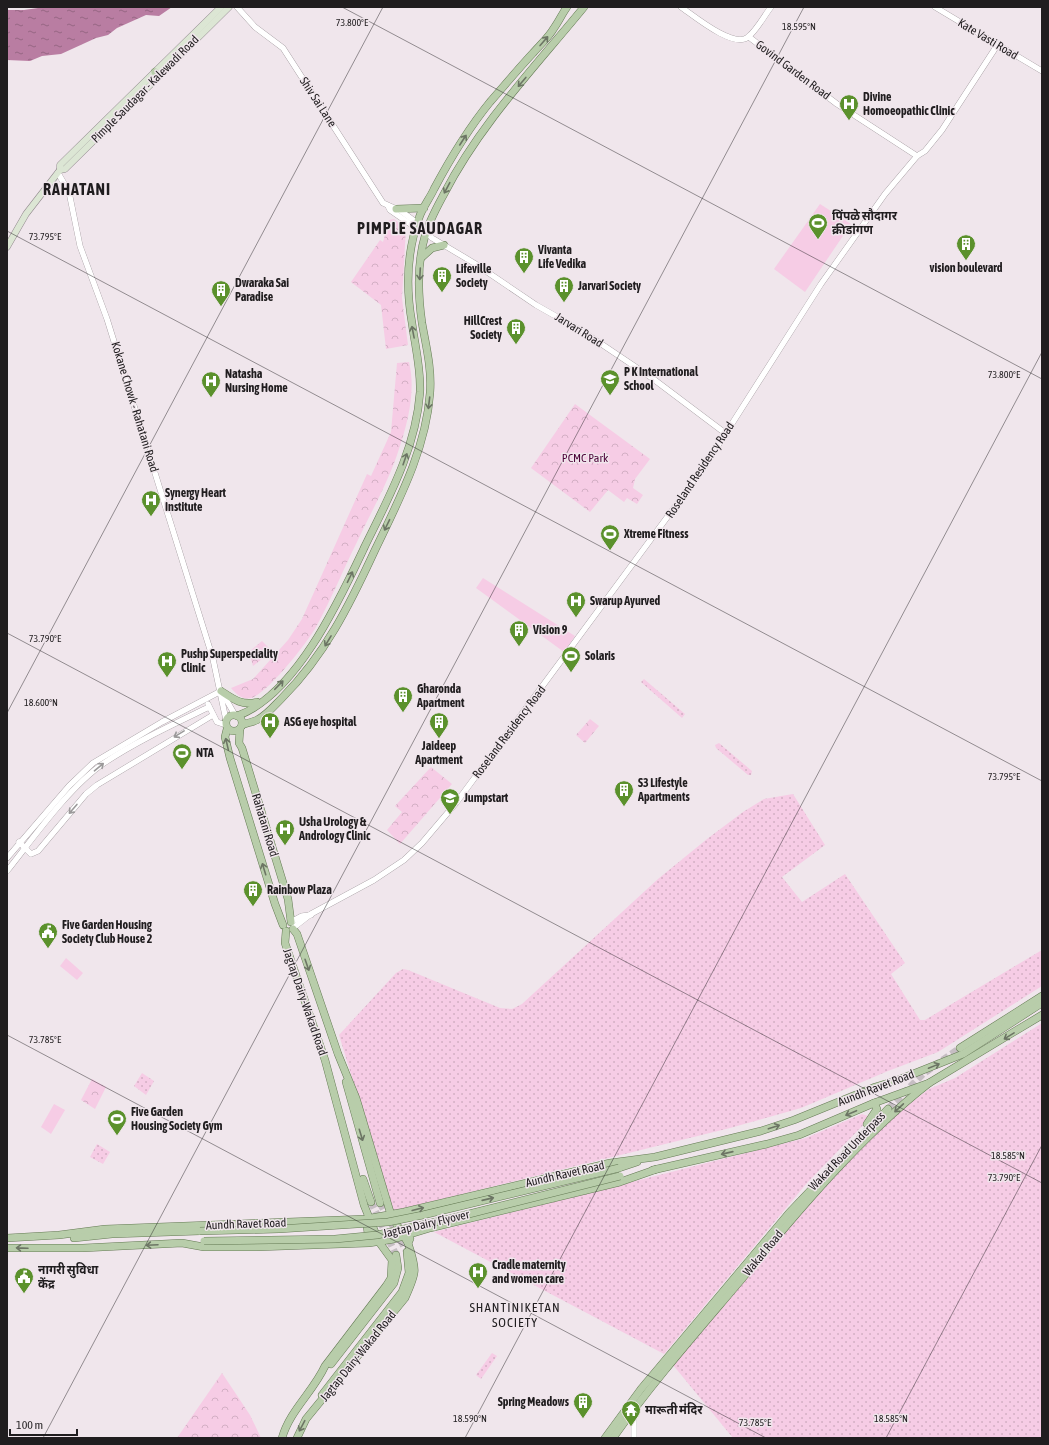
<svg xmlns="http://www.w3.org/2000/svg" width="1049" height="1445" font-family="'Asap Condensed','Noto Sans Devanagari',sans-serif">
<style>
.grass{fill:url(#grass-dots)}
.park{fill:url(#park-crowns)}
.pitch{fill:#f6cce5}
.water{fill:url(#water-ripples)}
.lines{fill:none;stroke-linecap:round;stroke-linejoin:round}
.primary-tunnel{stroke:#c6bec3;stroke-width:7;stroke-dasharray:7 3.5;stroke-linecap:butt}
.tertiary-casing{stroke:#92898e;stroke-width:6}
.secondary-casing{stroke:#92898e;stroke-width:7}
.primary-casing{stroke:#647a54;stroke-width:8}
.tertiary{stroke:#fff;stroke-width:5.5}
.secondary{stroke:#dce6d4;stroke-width:6}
.primary{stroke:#b8cdaa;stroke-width:7}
.primary-bridge-casing{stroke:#647a54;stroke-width:8;stroke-linecap:butt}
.primary-bridge{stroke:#b8cdaa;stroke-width:7}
.oneway{stroke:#6c7564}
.oneway2{stroke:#9b999a}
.ticks{fill:none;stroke:#201d1f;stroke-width:1;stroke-opacity:0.45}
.labels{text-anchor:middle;stroke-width:3;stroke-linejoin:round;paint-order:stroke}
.street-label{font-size:12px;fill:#201d1f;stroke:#f0e6ec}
.poi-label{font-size:12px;font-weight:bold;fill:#201d1f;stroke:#f0e6ec;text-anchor:start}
.park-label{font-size:12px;fill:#4d043a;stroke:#f0e6ec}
.neighbourhood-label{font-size:13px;letter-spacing:1px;fill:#201d1f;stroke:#f0e6ec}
.district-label{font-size:16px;font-weight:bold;letter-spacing:1px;fill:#201d1f;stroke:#f0e6ec}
.ticks-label{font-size:10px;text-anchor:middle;fill:#201d1f;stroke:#f0e6ec;stroke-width:3;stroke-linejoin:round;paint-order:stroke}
</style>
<defs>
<pattern id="grass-dots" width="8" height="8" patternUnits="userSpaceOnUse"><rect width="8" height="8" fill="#f6cce5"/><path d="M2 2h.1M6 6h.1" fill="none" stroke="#d3afc4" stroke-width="1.8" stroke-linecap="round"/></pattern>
<pattern id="park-crowns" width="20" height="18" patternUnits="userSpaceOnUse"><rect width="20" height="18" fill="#f6cce5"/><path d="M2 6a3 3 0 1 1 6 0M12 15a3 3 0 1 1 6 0" fill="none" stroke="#d3afc4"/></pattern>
<pattern id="water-ripples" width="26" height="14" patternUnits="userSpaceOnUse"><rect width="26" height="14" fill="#b97da2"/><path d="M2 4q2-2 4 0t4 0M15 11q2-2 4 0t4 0" fill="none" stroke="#966683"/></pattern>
</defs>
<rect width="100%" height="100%" fill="#f0e6ec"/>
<g class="grass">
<path d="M 644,679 L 685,714 L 682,718 L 641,682 Z"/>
<path d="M 719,743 L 752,771 L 751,775 L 748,775 L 716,748 L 715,745 Z"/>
<path d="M 793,794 L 825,845 L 782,877 L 802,902 L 845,874 L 905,963 L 891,974 L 920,1020 L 925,1020 L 1042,950 L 1042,986 L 938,1052 L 888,1071 L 801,1108 L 730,1128 L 393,1211 L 339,1035 L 396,973 L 403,969 L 408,970 L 500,1008 L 512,1009 L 522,1004 L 658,879 L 707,839 L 743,812 L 764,799 Z"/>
<path d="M 1042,1023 L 1042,1438 L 733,1438 L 673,1365 L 804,1211 L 851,1159 L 900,1111 L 929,1089 L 955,1078 Z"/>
<path d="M 142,1073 L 154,1081 L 146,1095 L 134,1086 Z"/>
<path d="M 862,1114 L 868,1116 L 868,1120 L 807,1183 L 664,1354 L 434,1232 L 806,1138 Z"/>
<path d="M 97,1144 L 110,1152 L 103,1164 L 90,1157 Z"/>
<path d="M 492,1353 L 497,1356 L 481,1379 L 476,1375 Z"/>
</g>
<g class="park">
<path d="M 394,219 L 406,228 L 402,298 L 408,345 L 386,349 L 381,305 L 351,282 L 380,240 L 383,242 L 389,220 Z"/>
<path d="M 409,362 C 416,390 408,422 399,449 C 389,481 371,512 357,542 C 343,570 331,600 316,627 C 307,643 268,693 251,698 C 242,700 236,694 231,688 L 253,679 L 288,640 L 302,619 L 367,474 L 371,476 L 391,432 L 397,363 Z"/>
<path d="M 575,404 L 650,459 L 635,479 L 633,488 L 643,495 L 637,504 L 627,498 L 624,502 L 608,490 L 590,512 L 531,468 Z"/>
<path d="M 262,641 L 272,651 L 253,666 L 249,652 Z"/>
<path d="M 590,719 L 599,726 L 585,743 L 576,735 Z"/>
<path d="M 431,767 L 452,784 L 400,844 L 387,830 L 402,812 L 395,806 Z"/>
<path d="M 92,1079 L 106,1087 L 95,1109 L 81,1100 Z"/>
<path d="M 222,1373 L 250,1415 L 261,1438 L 177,1438 Z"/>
</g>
<g class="pitch">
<path d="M 820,204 L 851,224 L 805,292 L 774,269 Z"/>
<path d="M 483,578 L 575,636 L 564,652 L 476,588 Z"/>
<path d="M 66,958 L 83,973 L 77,980 L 60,966 Z"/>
<path d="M 54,1104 L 65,1110 L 51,1134 L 41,1127 Z"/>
</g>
<path class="water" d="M 45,7 L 172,7 L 159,16 L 146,15 L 117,28 L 108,35 L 96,38 L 61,54 L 42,56 L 30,61 L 7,60 L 7,10 L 24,10 Z"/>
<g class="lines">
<g class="primary-tunnel">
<path d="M 888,1109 L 923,1074 L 960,1048"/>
<path d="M 371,1202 L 396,1255"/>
<path d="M 380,1203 L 407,1252"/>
</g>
<g class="tertiary-casing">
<g id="tertiary">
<path d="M 237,7 L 255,27 L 283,48 L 383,203 L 401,211 L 417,223 L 432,238 L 474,263 L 536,305 L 582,331 L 652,378 L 725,433"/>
<path d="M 681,7 C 694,16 734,49 748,37 C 757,30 764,16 771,7"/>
<path d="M 935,7 L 1042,71"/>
<path d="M 749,37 L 837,104 L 917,156"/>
<path d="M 58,173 L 69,192 L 80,246 L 107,319 L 213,659 L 226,720"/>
<path d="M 388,206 L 390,210 L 419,230"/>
<path d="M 223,694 L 235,715"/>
<path d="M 208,704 L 217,722 L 226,725"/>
<path d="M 19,842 L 31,854 L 38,851 L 86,794 L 97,785 L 213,715"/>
<path d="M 7,858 L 69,786 L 93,763 L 162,722 L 221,691"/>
<path d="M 7,871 C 34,837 69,787 104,763 C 137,741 174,724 209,707"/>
<path d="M 291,922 L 302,916 L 311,915"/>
<path d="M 293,928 L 311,914 L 374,880 L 404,860 L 422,843 L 456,803 L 705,466 L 821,284 L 885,194 L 917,156 L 925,151 L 942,130 L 998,44"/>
<path d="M 634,1438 L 634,1408"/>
</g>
</g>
<g class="secondary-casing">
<g id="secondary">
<path d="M 60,170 L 65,169 L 229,7"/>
<path d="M 7,247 L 26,214 L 60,170 L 60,165 L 221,7"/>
</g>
</g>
<g class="primary-casing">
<g id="primary">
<path d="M 155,72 L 159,76"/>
<path d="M 396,209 L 424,208"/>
<path d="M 421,258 L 432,248 L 444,245"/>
<path d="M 221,691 C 233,699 242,706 257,702"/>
<circle cx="234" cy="723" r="8"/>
<path d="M 237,716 C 296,695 340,599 365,546 C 389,497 416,448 420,392 C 421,368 415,346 412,323 C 406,289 407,251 419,218 C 422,208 430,198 434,189 C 450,159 468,129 490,102 C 504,86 518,69 533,53 C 540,45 549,37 554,28 C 559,21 562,14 567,7"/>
<path d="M 242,725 C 247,723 253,722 257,720 C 267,715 275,705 282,698 C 325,655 350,604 375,550 C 399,500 426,449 430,393 C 432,369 426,346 422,323 C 418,295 417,263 425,236 C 429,221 437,207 444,194 C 480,124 535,67 584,7"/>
<path d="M 227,729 L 225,737 L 230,758 L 275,904 L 283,925"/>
<path d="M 240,729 L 239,743 L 242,748 L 288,899 L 291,922"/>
<path d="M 293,929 L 297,934 L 338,1054 L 356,1098 L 391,1215 L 408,1243"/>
<path d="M 960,1048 L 1042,996"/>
<path d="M 346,1082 L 380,1203"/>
<path d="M 867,1124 L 877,1109 L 874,1103"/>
<path d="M 619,1168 L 637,1162"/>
<path d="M 653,1170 L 767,1144 L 799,1135 L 874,1103 L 929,1083 L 1042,1015"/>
<path d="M 363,1179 L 371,1202"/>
<path d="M 366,1219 L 369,1241"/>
<path d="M 7,1238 L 59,1235 L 105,1229 L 366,1219 L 404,1212 L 610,1163 L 655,1157 L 761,1131 L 794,1120 L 875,1087 L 898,1080 L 963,1054 L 1042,1003"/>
<path d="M 74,1238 L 112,1234 L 200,1231"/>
<path d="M 7,1248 L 83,1248 L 182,1243 L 204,1247 L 257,1247 L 369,1243 L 394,1239 L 430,1228 L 620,1182 L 657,1169"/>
<path d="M 331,1364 L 394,1283 L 398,1268 L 396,1255"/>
<path d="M 322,1395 L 402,1292 L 409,1273 L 407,1252"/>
<path d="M 282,1438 C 290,1410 313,1392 325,1366 L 386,1286 L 391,1278 L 392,1260 L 379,1242 L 364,1205 L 325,1060 L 285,943 L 286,931"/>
<path d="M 297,1438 L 306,1419 L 405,1298 C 417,1272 417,1270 408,1243 L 410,1239"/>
<path d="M 605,1438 L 641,1389 L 789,1213 L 888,1109"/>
<path d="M 613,1438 C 652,1383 697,1332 741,1280 C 797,1212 860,1137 929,1083"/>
</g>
</g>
<use href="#tertiary" class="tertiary"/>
<use href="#secondary" class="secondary"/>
<use href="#primary" class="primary"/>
<g class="primary-bridge-casing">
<g id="primary-bridge">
<path d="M 200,1231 L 279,1229 L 388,1222 L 423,1215 L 619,1168"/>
<path d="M 204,1241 L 335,1239 L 377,1235 L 449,1219 L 620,1176"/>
</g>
</g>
<use href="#primary-bridge" class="primary-bridge"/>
</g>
<defs><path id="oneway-shaft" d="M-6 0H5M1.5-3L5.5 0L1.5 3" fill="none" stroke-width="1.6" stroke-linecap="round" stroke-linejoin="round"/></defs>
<g class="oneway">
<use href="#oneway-shaft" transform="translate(544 41) rotate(-49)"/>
<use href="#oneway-shaft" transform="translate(522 82) rotate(130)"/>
<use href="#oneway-shaft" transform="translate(463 140) rotate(-57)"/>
<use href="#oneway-shaft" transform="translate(447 188) rotate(118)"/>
<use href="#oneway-shaft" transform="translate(420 274) rotate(93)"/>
<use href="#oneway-shaft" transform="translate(413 332) rotate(-101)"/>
<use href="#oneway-shaft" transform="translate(429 403) rotate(97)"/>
<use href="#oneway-shaft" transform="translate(405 459) rotate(-71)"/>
<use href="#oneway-shaft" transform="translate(387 525) rotate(116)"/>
<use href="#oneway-shaft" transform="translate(350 577) rotate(-64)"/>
<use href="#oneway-shaft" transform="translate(328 641) rotate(121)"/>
<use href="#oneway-shaft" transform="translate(279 685) rotate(-46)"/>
<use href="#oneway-shaft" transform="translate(227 744) rotate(-103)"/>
<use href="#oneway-shaft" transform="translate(264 869) rotate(-107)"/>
<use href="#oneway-shaft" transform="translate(307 965) rotate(71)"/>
<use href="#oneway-shaft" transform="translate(1009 1036) rotate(148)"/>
<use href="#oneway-shaft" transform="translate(934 1066) rotate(-22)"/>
<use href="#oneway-shaft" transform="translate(899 1108) rotate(137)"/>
<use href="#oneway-shaft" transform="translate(851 1113) rotate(157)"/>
<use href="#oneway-shaft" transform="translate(774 1127) rotate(-18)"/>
<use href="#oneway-shaft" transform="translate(361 1135) rotate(73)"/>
<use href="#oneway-shaft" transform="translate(727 1153) rotate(167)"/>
<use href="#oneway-shaft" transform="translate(488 1199) rotate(-13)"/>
<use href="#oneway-shaft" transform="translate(418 1209) rotate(-14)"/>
<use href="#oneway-shaft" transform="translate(152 1245) rotate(177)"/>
<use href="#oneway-shaft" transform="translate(22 1248) rotate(-178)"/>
<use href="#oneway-shaft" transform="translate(302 1426) rotate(118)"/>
</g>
<g class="oneway2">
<use href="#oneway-shaft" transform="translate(179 734) rotate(149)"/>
<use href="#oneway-shaft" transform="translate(99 767) rotate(-40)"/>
<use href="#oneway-shaft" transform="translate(73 809) rotate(131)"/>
</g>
<path class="ticks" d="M 342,7 L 1042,379M 7,231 L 1042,781M 7,633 L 1042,1183M 7,713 L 383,7M 7,1035 L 766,1438M 7,1437 L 10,1438M 43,1438 L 804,7M 465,1438 L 1042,352M 886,1438 L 1042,1145"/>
<defs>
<g id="hospital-pin" transform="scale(1)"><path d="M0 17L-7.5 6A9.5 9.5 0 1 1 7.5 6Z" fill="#5b912c" stroke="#f0e6ec"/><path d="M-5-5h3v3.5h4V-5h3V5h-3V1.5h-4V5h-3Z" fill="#fff"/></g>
<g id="stadium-pin" transform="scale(1)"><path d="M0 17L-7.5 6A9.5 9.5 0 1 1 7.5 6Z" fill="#5b912c" stroke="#f0e6ec"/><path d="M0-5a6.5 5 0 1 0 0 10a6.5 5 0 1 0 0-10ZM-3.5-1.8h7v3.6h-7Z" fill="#fff"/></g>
<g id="building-pin" transform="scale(1)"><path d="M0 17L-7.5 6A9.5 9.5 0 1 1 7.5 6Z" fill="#5b912c" stroke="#f0e6ec"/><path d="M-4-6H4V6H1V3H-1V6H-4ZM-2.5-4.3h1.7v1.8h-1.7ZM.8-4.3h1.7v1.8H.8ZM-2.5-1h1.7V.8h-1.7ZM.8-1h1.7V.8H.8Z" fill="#fff"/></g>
<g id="school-pin" transform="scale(1)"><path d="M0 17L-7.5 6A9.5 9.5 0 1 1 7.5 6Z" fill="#5b912c" stroke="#f0e6ec"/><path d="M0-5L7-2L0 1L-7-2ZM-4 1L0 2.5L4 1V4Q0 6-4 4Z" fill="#fff"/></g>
<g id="civic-pin" transform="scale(1)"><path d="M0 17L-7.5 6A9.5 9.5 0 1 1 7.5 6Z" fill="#5b912c" stroke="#f0e6ec"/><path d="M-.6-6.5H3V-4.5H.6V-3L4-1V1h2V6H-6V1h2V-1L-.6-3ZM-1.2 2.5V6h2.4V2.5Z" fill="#fff"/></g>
<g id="temple-pin" transform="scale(1)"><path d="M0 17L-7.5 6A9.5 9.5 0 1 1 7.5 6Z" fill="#5b912c" stroke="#f0e6ec"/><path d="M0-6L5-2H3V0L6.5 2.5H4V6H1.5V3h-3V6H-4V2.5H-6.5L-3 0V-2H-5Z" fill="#fff"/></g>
</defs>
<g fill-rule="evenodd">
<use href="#hospital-pin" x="849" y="104"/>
<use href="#stadium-pin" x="818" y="223"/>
<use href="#building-pin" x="966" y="244"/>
<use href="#building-pin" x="524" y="257"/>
<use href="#building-pin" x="442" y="276"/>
<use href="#building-pin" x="564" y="286"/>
<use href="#building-pin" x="221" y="290"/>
<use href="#building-pin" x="516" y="328"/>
<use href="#school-pin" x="610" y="379"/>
<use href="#hospital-pin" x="211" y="381"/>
<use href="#hospital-pin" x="151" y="500"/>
<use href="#stadium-pin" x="610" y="534"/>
<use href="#hospital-pin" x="576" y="601"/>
<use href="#building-pin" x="519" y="630"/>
<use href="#stadium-pin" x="571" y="656"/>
<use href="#hospital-pin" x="167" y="661"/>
<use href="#building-pin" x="403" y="696"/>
<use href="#hospital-pin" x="270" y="722"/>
<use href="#building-pin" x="439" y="722"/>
<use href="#stadium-pin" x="182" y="753"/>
<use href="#building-pin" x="624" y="790"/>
<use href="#school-pin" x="450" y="798"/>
<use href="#hospital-pin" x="285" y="829"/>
<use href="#building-pin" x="253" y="890"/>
<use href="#civic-pin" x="48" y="932"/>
<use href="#stadium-pin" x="117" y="1119"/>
<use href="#hospital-pin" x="478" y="1272"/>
<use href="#civic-pin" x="24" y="1277"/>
<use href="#building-pin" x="583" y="1402"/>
<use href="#temple-pin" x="631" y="1410"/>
</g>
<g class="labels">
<g class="street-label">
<text transform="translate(988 39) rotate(31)" y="4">Kate Vasti Road</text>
<text transform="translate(793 70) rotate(37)" y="4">Govind Garden Road</text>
<text transform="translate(145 89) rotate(-45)" y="4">Pimple Saudagar - Kalewadi Road</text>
<text transform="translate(318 102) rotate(57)" y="4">Shiv Sai Lane</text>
<text transform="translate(579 330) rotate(32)" y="4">Jarvari Road</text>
<text transform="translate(135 407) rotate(73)" y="4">Kokane Chowk - Rahatani Road</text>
<text transform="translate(700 470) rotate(-56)" y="4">Roseland Residency Road</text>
<text transform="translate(509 732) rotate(-53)" y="4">Roseland Residency Road</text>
<text transform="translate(265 825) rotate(73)" y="4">Rahatani Road</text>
<text transform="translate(305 1002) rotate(71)" y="4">Jagtap Dairy-Wakad Road</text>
<text transform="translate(876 1088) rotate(-21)" y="4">Aundh Ravet Road</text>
<text transform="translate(847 1151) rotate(-46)" y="4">Wakad Road Underpass</text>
<text transform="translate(565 1174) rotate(-13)" y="4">Aundh Ravet Road</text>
<text transform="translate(246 1224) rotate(-2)" y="4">Aundh Ravet Road</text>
<text transform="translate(426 1224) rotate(-13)" y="4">Jagtap Dairy Flyover</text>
<text transform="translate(763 1253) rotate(-50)" y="4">Wakad Road</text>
<text transform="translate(358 1356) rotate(-51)" y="4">Jagtap Dairy-Wakad Road</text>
</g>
<g class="poi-label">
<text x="863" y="101">Divine<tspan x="863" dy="14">Homoeopathic Clinic</tspan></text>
<text x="832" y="220">पिंपळे सौदागर<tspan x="832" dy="14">क्रीडांगण</tspan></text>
<text x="538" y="254">Vivanta<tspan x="538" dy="14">Life Vedika</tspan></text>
<text x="966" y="272" text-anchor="middle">vision boulevard</text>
<text x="456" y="273">Lifeville<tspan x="456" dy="14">Society</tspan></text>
<text x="235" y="287">Dwaraka Sai<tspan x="235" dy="14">Paradise</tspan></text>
<text x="578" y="290">Jarvari Society</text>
<text x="502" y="325" text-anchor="end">HillCrest<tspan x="502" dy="14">Society</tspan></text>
<text x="624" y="376">P K International<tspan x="624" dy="14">School</tspan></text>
<text x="225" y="378">Natasha<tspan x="225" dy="14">Nursing Home</tspan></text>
<text x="165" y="497">Synergy Heart<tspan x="165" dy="14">Institute</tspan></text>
<text x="624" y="538">Xtreme Fitness</text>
<text x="590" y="605">Swarup Ayurved</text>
<text x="533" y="634">Vision 9</text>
<text x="181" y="658">Pushp Superspeciality<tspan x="181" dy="14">Clinic</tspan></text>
<text x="585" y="660">Solaris</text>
<text x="417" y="693">Gharonda<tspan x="417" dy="14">Apartment</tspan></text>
<text x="284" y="726">ASG eye hospital</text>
<text x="439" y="750" text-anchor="middle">Jaideep<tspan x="439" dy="14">Apartment</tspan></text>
<text x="196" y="757">NTA</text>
<text x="638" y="787">S3 Lifestyle<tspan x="638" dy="14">Apartments</tspan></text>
<text x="464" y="802">Jumpstart</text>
<text x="299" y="826">Usha Urology &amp;<tspan x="299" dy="14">Andrology Clinic</tspan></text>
<text x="267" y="894">Rainbow Plaza</text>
<text x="62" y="929">Five Garden Housing<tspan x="62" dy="14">Society Club House 2</tspan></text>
<text x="131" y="1116">Five Garden<tspan x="131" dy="14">Housing Society Gym</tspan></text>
<text x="492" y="1269">Cradle maternity<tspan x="492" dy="14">and women care</tspan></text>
<text x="38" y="1274">नागरी सुविधा<tspan x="38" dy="14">केंद्र</tspan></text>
<text x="569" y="1406" text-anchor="end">Spring Meadows</text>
<text x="645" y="1414">मारूती मंदिर</text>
</g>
<g class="park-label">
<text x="585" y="462">PCMC Park</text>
</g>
<g class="neighbourhood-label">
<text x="515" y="1312">SHANTINIKETAN<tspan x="515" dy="15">SOCIETY</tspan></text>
</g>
<g class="district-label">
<text x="77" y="195">RAHATANI</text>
<text x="420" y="234">PIMPLE SAUDAGAR</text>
</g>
</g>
<g class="ticks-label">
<text x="352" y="26">73.800°E</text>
<text x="799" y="30">18.595°N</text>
<text x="45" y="240">73.795°E</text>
<text x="1004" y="378">73.800°E</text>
<text x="45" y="642">73.790°E</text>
<text x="41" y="706">18.600°N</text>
<text x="1004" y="780">73.795°E</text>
<text x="45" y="1043">73.785°E</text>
<text x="1008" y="1159">18.585°N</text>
<text x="1004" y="1181">73.790°E</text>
<text x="470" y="1422">18.590°N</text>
<text x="891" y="1422">18.585°N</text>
<text x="755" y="1426">73.785°E</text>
</g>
<rect width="1049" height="1445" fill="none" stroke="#201d1f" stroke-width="16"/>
<path d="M10 1429v6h67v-6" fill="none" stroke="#201d1f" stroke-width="2"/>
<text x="16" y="1429" font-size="12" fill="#201d1f" stroke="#f0e6ec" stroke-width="3" paint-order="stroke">100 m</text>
</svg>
